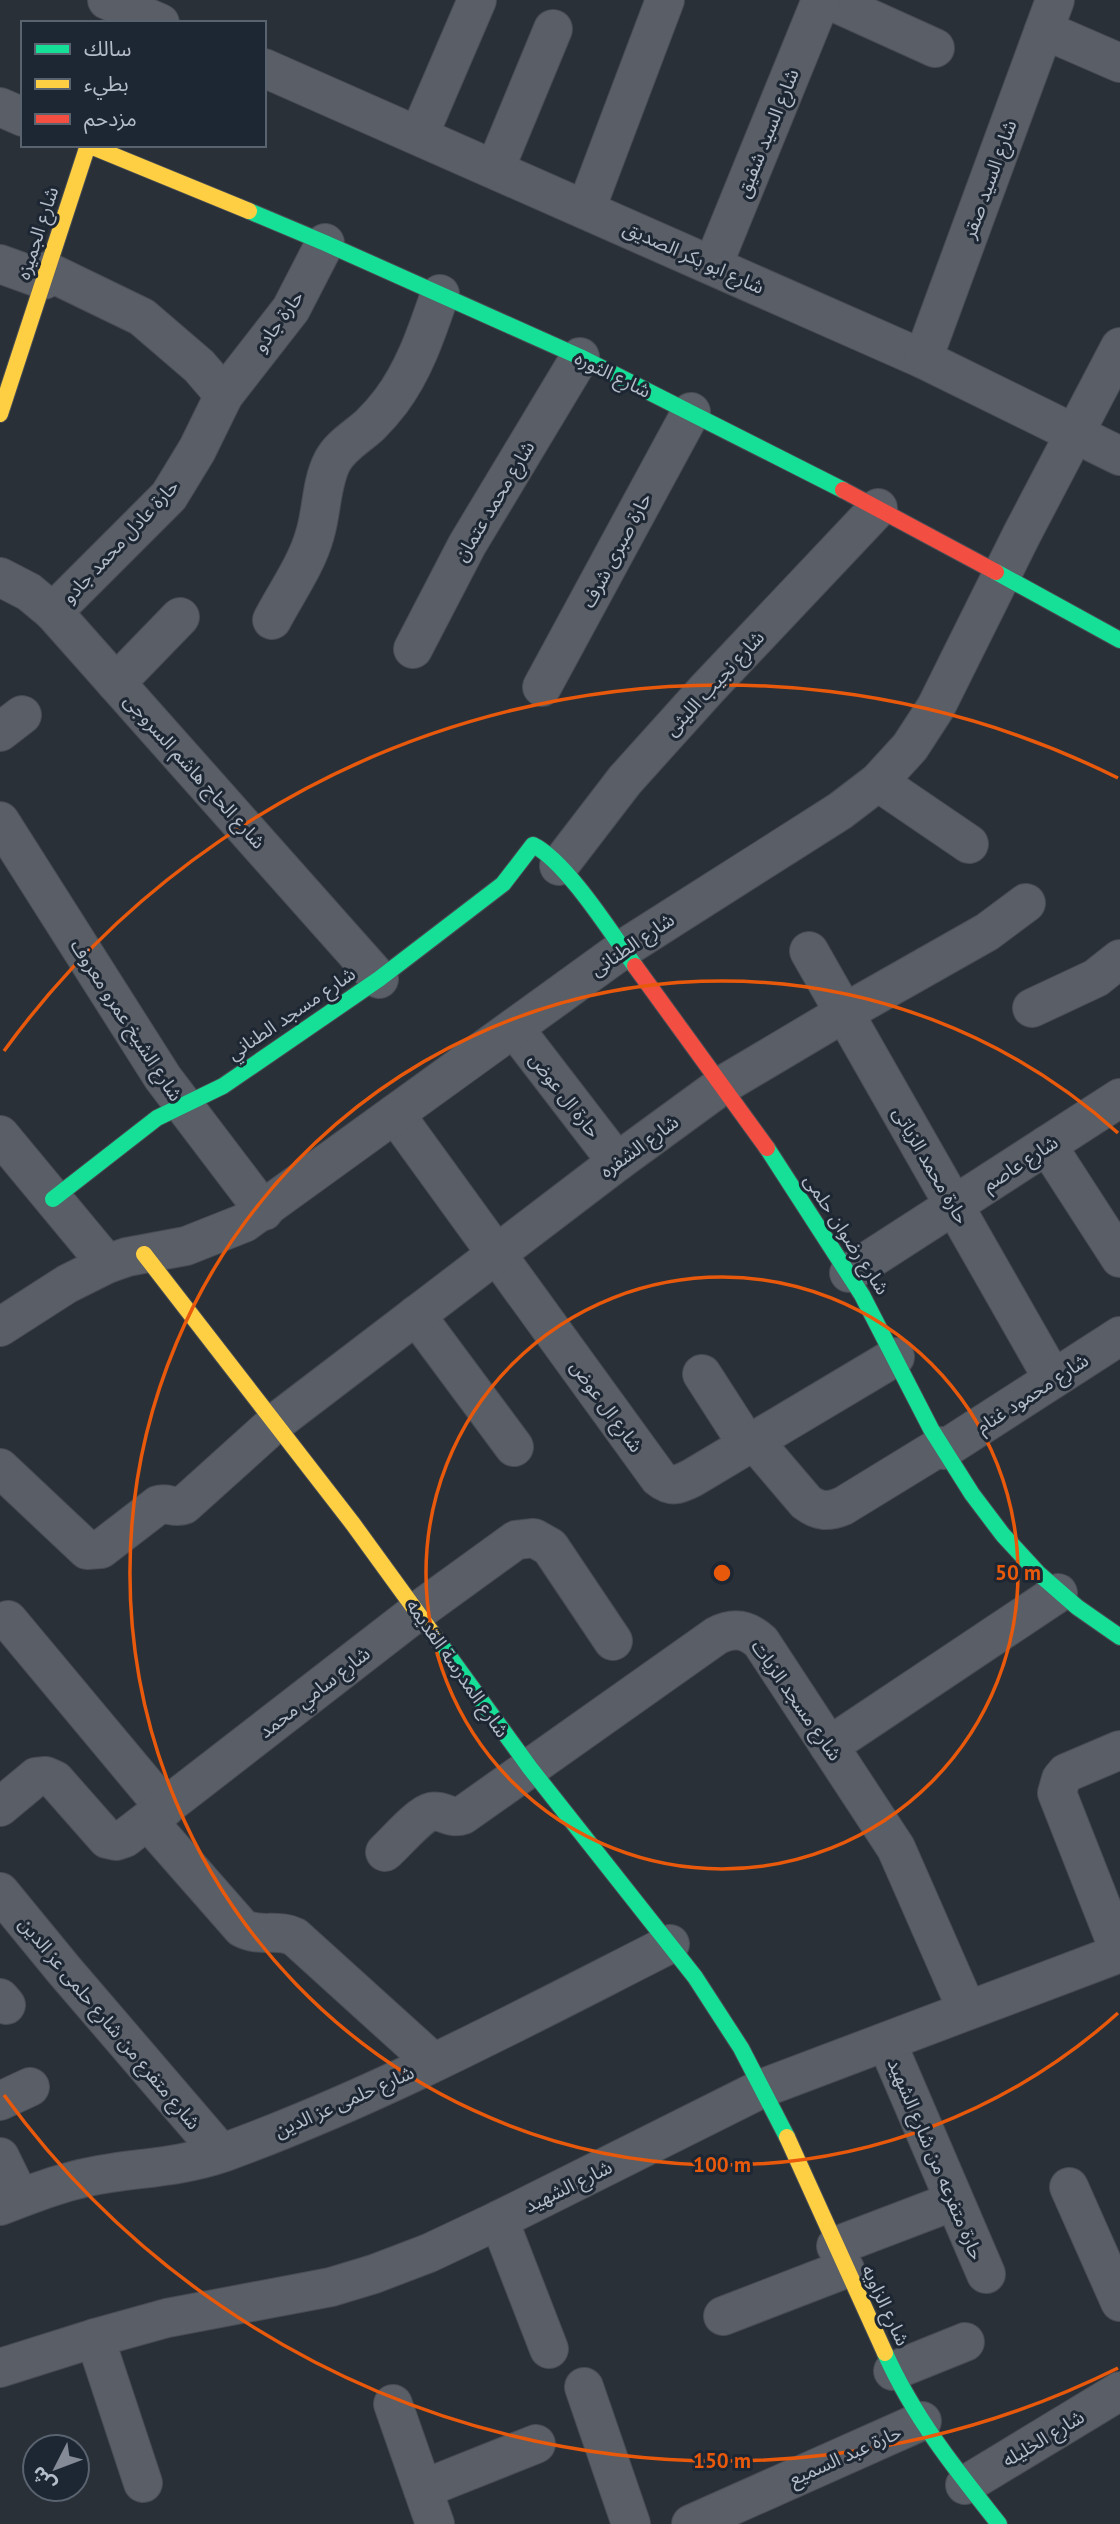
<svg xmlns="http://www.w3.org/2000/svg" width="1120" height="2524" font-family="'PT Sans','Noto Sans Arabic',sans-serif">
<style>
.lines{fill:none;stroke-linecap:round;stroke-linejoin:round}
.street-casing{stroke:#484c53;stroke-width:40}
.fast-casing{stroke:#484c53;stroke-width:18}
.slow-casing{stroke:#484c53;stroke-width:18}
.jam-casing{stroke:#484c53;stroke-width:18}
.street{stroke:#5a5e66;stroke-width:38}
.fast{stroke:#16e098;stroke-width:16}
.slow{stroke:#ffcf43;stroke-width:16}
.jam{stroke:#f24e42;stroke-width:16}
.ring{fill:none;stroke:#e8590c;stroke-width:3.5}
.labels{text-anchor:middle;stroke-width:6;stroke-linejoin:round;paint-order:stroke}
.street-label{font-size:19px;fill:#b4bcc9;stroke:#1d2633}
.centre{fill:#e8590c;stroke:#1d2633;stroke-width:3.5}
.ring-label{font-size:21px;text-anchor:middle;font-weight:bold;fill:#e8590c;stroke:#1d2633;stroke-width:6;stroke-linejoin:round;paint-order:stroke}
</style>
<rect width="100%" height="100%" fill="#2a3038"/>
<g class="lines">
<g class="street-casing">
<g id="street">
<path d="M 107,0 L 160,23"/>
<path d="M 829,0 L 935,48"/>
<path d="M 1044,30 L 1120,63"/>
<path d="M 264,68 L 923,359 L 1120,456"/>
<path d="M 0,107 L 23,117"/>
<path d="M 419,135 L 477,0"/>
<path d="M 495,169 L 553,29"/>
<path d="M 586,209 L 665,0"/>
<path d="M 0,264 L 44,280"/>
<path d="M 713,265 L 821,0"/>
<path d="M 47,271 L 142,317 L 199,366 L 224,395"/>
<path d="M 923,359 L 1055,0"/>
<path d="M 0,577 L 29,592 L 53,612 L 379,979"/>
<path d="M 53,612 L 169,496 L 197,450 L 224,395 L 291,309 L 325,243"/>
<path d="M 272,620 C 286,593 307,564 315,534 C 322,511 321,484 332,462 C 340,446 357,437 370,425 C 377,418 385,409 391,401 C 415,369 427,331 440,294"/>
<path d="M 413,649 L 467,545 L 580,357"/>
<path d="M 116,683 L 180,617"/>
<path d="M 542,687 L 691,412"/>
<path d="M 0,732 L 22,715"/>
<path d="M 878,782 L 969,844"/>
<path d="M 0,821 L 163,1078 L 264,1211"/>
<path d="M 559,866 L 625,780 L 707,689 L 878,508"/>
<path d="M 809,951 L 1053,1379"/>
<path d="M 1032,1008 L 1096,978 L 1120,959"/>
<path d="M 514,1028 L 617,1162"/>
<path d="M 395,1114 L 659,1478 C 671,1488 678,1485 692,1478 L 895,1357"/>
<path d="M 0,1135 L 107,1264"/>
<path d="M 1047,1145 L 1120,1258"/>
<path d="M 849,1273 L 1120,1098"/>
<path d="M 416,1315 L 514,1447"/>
<path d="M 0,1327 L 67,1284 L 107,1264 L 127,1257 L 186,1246 L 244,1223 L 623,949 L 840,811 L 878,782 L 910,747 L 936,707 L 1022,534 L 1120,347"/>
<path d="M 702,1374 L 747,1444"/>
<path d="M 754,1441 L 806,1502 C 819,1512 829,1512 843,1506 L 941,1446"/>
<path d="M 943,1450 L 1120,1336"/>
<path d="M 0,1468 L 87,1550 L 101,1549 L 158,1505 C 167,1502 175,1509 184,1505 L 275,1423 L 617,1162 L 721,1086 L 844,1013 L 987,932 L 1026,903"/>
<path d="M 8,1620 L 165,1808"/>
<path d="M 829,1746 L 1058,1593"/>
<path d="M 0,1807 L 36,1777 L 46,1776 L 55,1780 L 107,1839 L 116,1841 L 125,1838 L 418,1611 L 516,1540 L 534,1538 L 550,1547 L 613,1641"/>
<path d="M 148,1821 L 242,1928 C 260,1938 277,1928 295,1937 L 433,2062"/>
<path d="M 385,1852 C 395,1843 420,1814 431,1812 C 443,1809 450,1820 463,1815 L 716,1636 C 733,1627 747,1629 761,1642 L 896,1848 L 967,2010"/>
<path d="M 0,1892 L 64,1970 L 221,2153"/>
<path d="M 1120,1953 L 1057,1793 L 1061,1779 L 1066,1773 L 1120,1750"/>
<path d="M 0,1998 L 6,2005"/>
<path d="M 887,2043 L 986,2274"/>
<path d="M 0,2101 L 30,2087"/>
<path d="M 0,2157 L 20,2198"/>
<path d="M 1069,2187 L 1120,2302"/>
<path d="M 0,2206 C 36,2192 72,2178 111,2173 C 152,2167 184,2166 225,2152 C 379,2096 524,2018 670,1944"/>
<path d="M 499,2220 L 549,2349"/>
<path d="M 836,2246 L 954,2201"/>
<path d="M 723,2316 L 845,2269"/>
<path d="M 95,2338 L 143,2483"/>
<path d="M 0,2368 L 95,2338 L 167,2318 L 331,2287 L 374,2274 L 429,2253 L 499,2220 L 763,2088 L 1120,1953"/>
<path d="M 893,2371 L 965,2342"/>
<path d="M 584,2387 L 631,2524"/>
<path d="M 393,2404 L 435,2524"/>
<path d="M 965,2485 L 1120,2391"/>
<path d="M 423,2489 L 536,2444"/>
<path d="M 691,2524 L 922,2421"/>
</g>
</g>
<g class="fast-casing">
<g id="fast">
<path d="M 249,211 L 325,243 L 580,357 L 843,490"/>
<path d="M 996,572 L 1120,640"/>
<path d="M 767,1148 L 862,1295 L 931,1429 L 972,1494 L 1003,1535 L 1038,1573 L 1077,1607 L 1120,1637"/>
<path d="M 53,1199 L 157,1118 L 223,1086 L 379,979 L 503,884 L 533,845 C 566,861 612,934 635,966"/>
<path d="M 438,1641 L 530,1768 L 695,1977 L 741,2048 L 787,2137"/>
<path d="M 885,2353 C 913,2416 956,2470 999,2524"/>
</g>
</g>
<g class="slow-casing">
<g id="slow">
<path d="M 0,414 L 88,145 L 249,211"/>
<path d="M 144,1254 L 353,1524 L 438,1641"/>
<path d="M 787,2137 L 885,2353"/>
</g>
</g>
<g class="jam-casing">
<g id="jam">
<path d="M 843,490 L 996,572"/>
<path d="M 635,966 L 767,1148"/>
</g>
</g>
<use href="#street" class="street"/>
<use href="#fast" class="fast"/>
<use href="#slow" class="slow"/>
<use href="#jam" class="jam"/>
</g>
<g class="ring">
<circle cx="722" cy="1573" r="296"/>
<path d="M1118 2013A592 592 0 1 1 1118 1133"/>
<path d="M1118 2368A888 888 0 0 1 4 2095M4 1051A888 888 0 0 1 1118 778"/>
</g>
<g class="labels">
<g class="street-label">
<text transform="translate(767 133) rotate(-68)" y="7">شارع السيد شفيق</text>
<text transform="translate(989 179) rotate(-70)" y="7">شارع السيد صقر</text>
<text transform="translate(37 233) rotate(-72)" y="7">شارع الجميزه</text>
<text transform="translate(694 257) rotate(24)" y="7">شارع ابو بكر الصديق</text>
<text transform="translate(278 321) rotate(-54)" y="7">حارة جادو</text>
<text transform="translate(613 374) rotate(26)" y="7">شارع الثوره</text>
<text transform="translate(494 501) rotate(-59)" y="7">شارع محمد عتمان</text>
<text transform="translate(120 541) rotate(-47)" y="7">حارة عادل محمد جادو</text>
<text transform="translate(616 550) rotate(-62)" y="7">حارة صبرى شرف</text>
<text transform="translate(714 683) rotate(-47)" y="7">شارع نجيب الليثى</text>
<text transform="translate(195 771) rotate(48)" y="7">شارع الحاج هاشم السروجى</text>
<text transform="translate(632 944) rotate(-34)" y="7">شارع الطنانى</text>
<text transform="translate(291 1013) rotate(-34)" y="7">شارع مسجد الطناني</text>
<text transform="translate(127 1020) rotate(57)" y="7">شارع الشيخ عمرو معروف</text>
<text transform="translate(565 1095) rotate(52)" y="7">حارة ال عوض</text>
<text transform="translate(639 1146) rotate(-36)" y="7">شارع الشفره</text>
<text transform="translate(1020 1163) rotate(-33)" y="7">شارع عاصم</text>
<text transform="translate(931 1165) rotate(60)" y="7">حارة محمد الزياتى</text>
<text transform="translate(847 1234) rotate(57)" y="7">شارع رضوان حلمى</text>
<text transform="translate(1032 1393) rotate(-33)" y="7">شارع محمود غنام</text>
<text transform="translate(607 1406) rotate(54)" y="7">شارع ال عوض</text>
<text transform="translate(458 1668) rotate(55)" y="7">شارع المدرسة القديمه</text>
<text transform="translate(314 1692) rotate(-38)" y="7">شارع سامي محمد</text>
<text transform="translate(797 1700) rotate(55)" y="7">شارع مسجد الزيات</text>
<text transform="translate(110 2023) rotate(50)" y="7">شارع متفرع من شارع حلمى عز الدين</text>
<text transform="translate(344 2101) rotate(-24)" y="7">شارع حلمى عز الدين</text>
<text transform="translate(936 2159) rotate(67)" y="7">حارة متفرعه من شارع الشهيد</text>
<text transform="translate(568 2186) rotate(-26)" y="7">شارع الشهيد</text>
<text transform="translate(886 2305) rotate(65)" y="7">شارع الزاويه</text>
<text transform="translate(1043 2438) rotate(-31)" y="7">شارع الخليله</text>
<text transform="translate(845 2455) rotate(-24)" y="7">حارة عبد السميع</text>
</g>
</g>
<circle cx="722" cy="1573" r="10" class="centre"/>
<g class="ring-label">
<text x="1018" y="1580">50 m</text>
<text x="722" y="2172">100 m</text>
<text x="722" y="2468">150 m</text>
</g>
<rect x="21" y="21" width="245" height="126" fill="#1d2633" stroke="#59626f" stroke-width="2"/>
<rect x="35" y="44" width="35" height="10" fill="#16e098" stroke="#59626f" stroke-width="2"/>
<text x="84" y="56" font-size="21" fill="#b4bcc9">سالك</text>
<rect x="35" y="79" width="35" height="10" fill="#ffcf43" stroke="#59626f" stroke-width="2"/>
<text x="84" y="91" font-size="21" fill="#b4bcc9">بطيء</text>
<rect x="35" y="114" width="35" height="10" fill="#f24e42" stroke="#59626f" stroke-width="2"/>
<text x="84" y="126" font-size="21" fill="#b4bcc9">مزدحم</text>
<g transform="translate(56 2468) rotate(228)"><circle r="33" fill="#1d2633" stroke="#59626f" stroke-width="2"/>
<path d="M0-5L12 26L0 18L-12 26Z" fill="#848b96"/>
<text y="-10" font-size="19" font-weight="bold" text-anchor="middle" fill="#b4bcc9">ش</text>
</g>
</svg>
